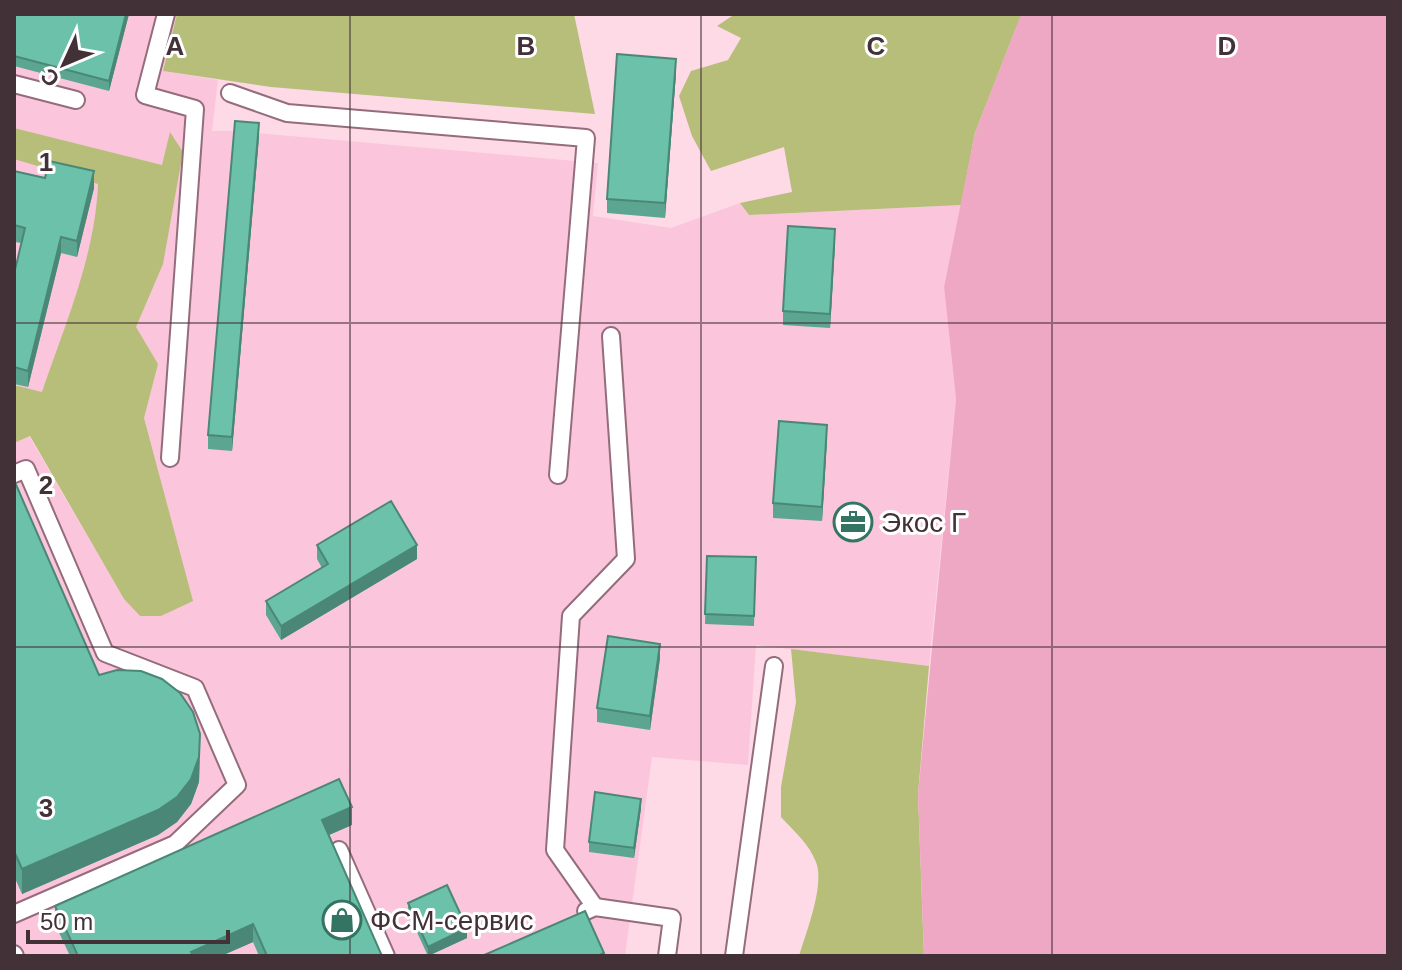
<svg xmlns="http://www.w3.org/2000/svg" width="1402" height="970" font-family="Arial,sans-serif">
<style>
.built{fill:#fbc6db}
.green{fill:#b7be7a}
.water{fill:#efa8c4}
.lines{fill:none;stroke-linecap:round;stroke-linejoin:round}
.lane-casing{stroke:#946c7c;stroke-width:20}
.lane{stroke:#fff;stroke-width:16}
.wall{fill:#5ca691}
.shaded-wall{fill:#4b8776}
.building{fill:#6bc1a9;stroke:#4b8776;stroke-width:2}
.grid{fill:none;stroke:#433138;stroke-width:2;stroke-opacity:0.55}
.labels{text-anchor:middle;stroke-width:6;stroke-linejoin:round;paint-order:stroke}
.poi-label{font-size:28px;fill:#433138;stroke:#fff;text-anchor:start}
.grid-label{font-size:26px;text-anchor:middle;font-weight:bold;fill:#433138;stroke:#fff;stroke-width:6;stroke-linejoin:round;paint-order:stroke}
</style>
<rect width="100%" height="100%" fill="#fed9e6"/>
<path class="built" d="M 14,14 L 177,14 L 163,71 L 218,80 L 212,131 L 233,131 L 598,163 L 593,216 L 671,228 L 740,203 L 749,215 L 961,205 L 944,287 L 956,399 L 929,666 L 756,645 L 748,765 L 652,757 L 625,956 L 14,956 L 14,443 L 29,436 L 124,599 L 140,616 L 144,418 L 14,385 Z"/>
<g class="green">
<path d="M 177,14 L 574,14 L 595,114 L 271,87 L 163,71 Z"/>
<path d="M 735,14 L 1023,14 L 1020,18 L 975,133 L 961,205 L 749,215 L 740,203 L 792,192 L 784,147 L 711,171 L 692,136 L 679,96 L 691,71 L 728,60 L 741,38 L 717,26 Z"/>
<path d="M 14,128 L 162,165 L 170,132 L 183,152 L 163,264 L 136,327 L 158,364 L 144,418 L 193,601 L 161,616 L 140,616 L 124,599 L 30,436 L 14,443 L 14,385 L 42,392 C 65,324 95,257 98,184 L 14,159 Z"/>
<path d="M 791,649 L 929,666 L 918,794 L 924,956 L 799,956 C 806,933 825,885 816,862 C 809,844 794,831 781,817 L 781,787 L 796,702 Z"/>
</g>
<path class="water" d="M 1023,14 L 1388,14 L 1388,956 L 924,956 L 918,794 L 956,399 L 944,287 L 975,133 L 1020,17 Z"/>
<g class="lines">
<g class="lane-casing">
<g id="lane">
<path d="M 166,14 L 145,95 L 195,109 L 170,458"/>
<path d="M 14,84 L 76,100"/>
<path d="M 230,93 L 287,113 L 586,138 L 558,475"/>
<path d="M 14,474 L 26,469 L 105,653 L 195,688 L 237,785 L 175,844 L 14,914"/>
<path d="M 339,850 L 386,956"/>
<path d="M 595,907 L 555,850 L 571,616 L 626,559 L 611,336"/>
<path d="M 586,911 L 595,907 L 672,918 L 667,956"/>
<path d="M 14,954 L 15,956"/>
<path d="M 734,956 L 774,666"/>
</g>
</g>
<use href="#lane" class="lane"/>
</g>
<g class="wall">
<path d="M 14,14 L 129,14 L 109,91 L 14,66 Z"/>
<path d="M 676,73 L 665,218 L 607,213 L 607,199 Z"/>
<path d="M 259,137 L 232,451 L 208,449 L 208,435 Z"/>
<path d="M 14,171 L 94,188 L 77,257 L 61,253 L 28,387 L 14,384 L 14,274 L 22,243 L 14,242 Z"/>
<path d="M 835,243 L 830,328 L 783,325 L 783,311 Z"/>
<path d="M 827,439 L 822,521 L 773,518 L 773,503 Z"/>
<path d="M 14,480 L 99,675 L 200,759 L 199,782 L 191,804 L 177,822 L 158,835 L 22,894 L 14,876 Z"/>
<path d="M 317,545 L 417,559 L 281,640 L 266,615 L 266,601 L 322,568 L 317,559 Z"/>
<path d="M 707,556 L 756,557 L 754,626 L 705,624 Z"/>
<path d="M 660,658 L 650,730 L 597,722 L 597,708 Z"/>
<path d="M 641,808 L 634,858 L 589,852 L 589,842 Z"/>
<path d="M 352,825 L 329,835 L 382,956 L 259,956 L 253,942 L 221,956 L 70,956 L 55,924 L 55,906 Z"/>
<path d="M 408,903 L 467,938 L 428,956 L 408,913 Z"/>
</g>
<g class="shaded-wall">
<path d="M 126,14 L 129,14 L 109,91 L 109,81 Z"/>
<path d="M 676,59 L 676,73 L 665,218 L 665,203 Z"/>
<path d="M 259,123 L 259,137 L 232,451 L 232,437 Z"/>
<path d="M 94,171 L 94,188 L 77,257 L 77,241 Z"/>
<path d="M 835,229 L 835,243 L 830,328 L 830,314 Z"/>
<path d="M 61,237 L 61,253 L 28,387 L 28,371 Z"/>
<path d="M 827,425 L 827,439 L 822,521 L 822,507 Z"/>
<path d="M 417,545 L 417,559 L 281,640 L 281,626 Z"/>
<path d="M 660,644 L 660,658 L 650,730 L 650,716 Z"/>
<path d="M 200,734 L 199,782 L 191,804 L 177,822 L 158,835 L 22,894 L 22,869 Z"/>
<path d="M 641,799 L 641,808 L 634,858 L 634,848 Z"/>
<path d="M 352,807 L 352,825 L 322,838 L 322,820 Z"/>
<path d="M 253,924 L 253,942 L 221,956 L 191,956 L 191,952 Z"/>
<path d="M 467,928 L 467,938 L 428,956 L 428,947 Z"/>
</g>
<g class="building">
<path d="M 14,14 L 126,14 L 109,81 L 14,56 Z"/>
<path d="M 617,54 L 676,59 L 665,203 L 607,199 Z"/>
<path d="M 235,121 L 259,123 L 232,437 L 208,435 Z"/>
<path d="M 49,161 L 94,171 L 77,241 L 61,237 L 28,371 L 14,367 L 14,274 L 25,228 L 14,225 L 14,171 L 45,178 Z"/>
<path d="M 788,226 L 835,229 L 830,314 L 783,311 Z"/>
<path d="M 779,421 L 827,425 L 822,507 L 773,503 Z"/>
<path d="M 14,480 L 99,675 L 117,670 L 141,671 L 162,679 L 180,693 L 193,712 L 200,734 L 199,757 L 191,779 L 177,797 L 158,810 L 22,869 L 14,851 Z"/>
<path d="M 391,501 L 417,545 L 281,626 L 266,601 L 328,564 L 317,545 Z"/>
<path d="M 707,556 L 756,557 L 754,616 L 705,614 Z"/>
<path d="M 608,636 L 660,644 L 650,716 L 597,708 Z"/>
<path d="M 339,779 L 352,807 L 322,820 L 382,956 L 267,956 L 253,924 L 191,952 L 193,956 L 78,956 L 55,906 Z"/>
<path d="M 595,792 L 641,799 L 634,848 L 589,842 Z"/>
<path d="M 447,885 L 467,928 L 428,947 L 408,903 Z"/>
<path d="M 585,911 L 604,953 L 598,956 L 482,956 Z"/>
</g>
<path class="grid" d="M 350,14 L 350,956M 701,14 L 701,956M 1052,14 L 1052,956M 14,323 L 1388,323M 14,647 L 1388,647"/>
<defs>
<g id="office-ring" transform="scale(2)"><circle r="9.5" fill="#fff" stroke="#337463" stroke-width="1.5"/><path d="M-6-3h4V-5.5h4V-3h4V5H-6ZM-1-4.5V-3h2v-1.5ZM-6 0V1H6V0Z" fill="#337463"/></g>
<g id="shop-ring" transform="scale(2)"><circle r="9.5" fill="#fff" stroke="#337463" stroke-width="1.5"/><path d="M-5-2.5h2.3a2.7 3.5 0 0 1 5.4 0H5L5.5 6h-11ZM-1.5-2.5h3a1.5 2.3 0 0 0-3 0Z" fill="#337463"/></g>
</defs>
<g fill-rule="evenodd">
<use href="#office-ring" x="853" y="522"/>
<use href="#shop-ring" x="342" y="920"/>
</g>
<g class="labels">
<g class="poi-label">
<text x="881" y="532">Экос Г</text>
<text x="370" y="930">ФСМ-сервис</text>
</g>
</g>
<g class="grid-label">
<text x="175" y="55">A</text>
<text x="526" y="55">B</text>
<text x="876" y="55">C</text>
<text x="1227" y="55">D</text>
<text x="46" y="171">1</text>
<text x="46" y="494">2</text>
<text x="46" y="817">3</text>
</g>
<rect width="1402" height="970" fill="none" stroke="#433138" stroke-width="32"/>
<g transform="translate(64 64) rotate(226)" stroke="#ffffff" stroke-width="6" paint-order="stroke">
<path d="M0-6L14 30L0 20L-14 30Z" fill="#433138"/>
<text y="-12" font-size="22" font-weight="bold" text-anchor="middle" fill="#433138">С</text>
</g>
<path d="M28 930v12h200v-12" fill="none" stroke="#433138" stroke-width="4"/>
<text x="40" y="930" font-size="24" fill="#433138" stroke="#ffffff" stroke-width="6" paint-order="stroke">50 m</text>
</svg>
